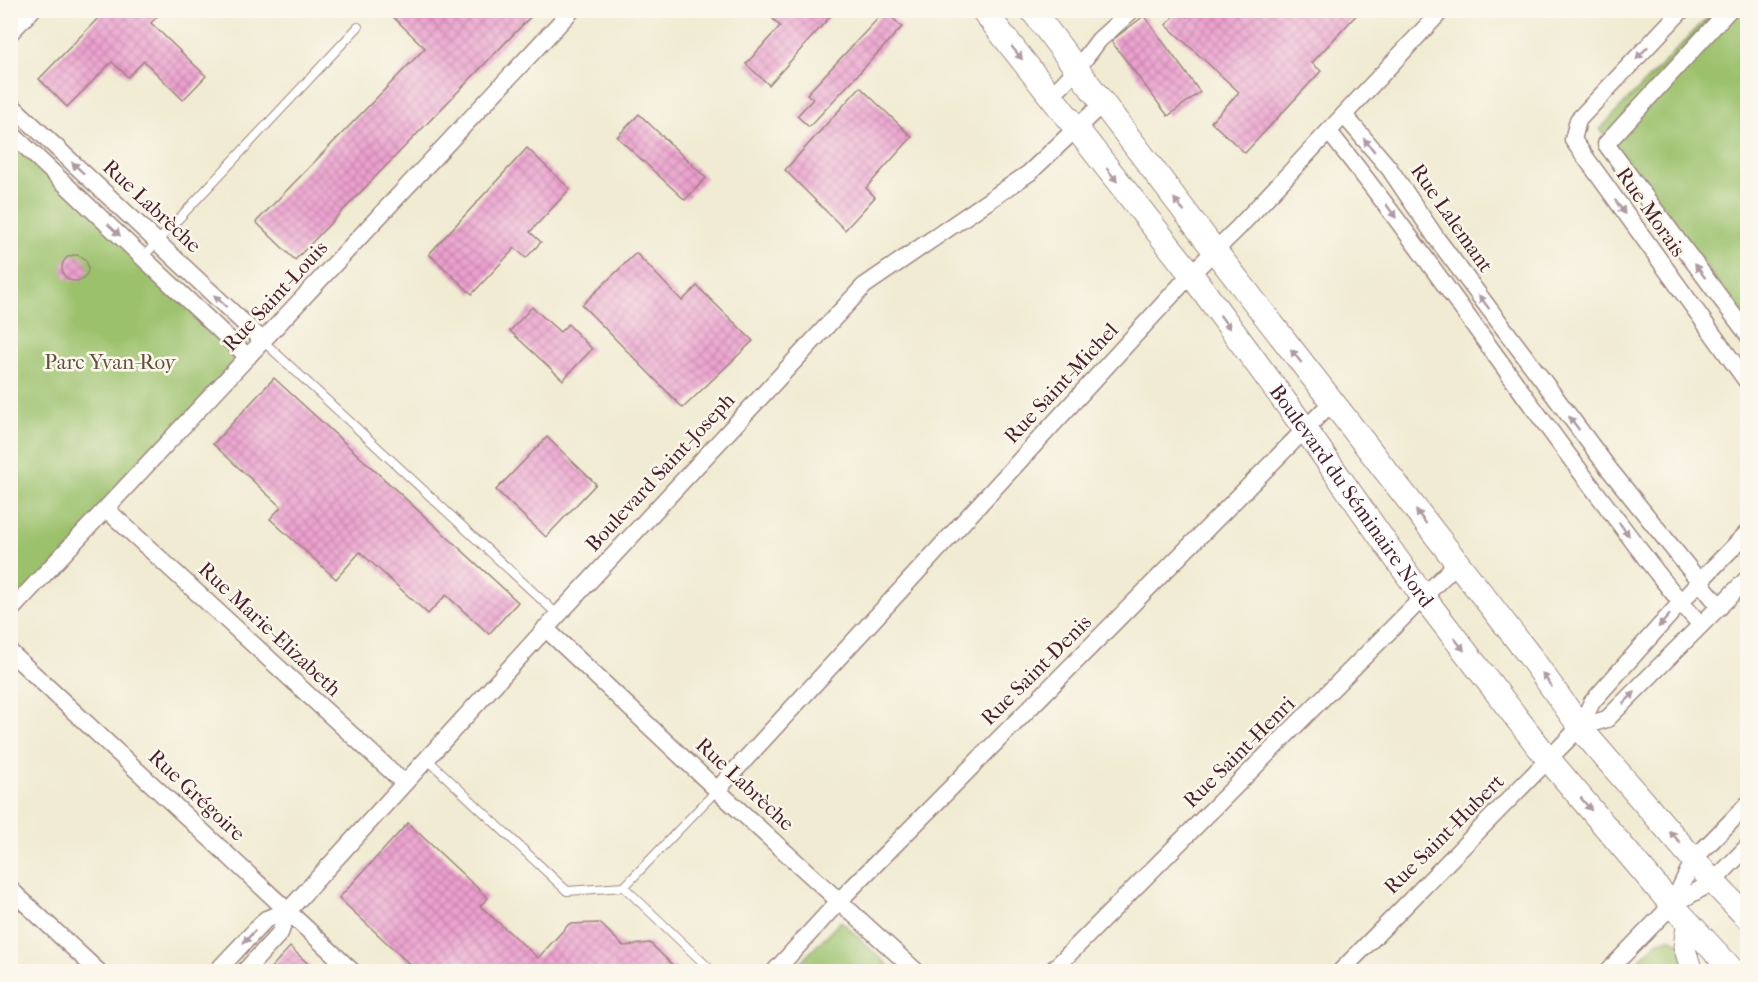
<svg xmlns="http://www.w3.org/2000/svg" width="1758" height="982" font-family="'IM FELL French Canon',serif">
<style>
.green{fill:#9bc16c;stroke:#72704c;stroke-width:1.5}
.building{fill:url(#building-cross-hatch)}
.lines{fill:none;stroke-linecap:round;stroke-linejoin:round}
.service-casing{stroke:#9e857f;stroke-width:10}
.minor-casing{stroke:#9e857f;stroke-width:19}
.tertiary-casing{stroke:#9e857f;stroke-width:23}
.secondary-casing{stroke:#9e857f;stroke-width:26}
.service{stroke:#fff;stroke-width:8}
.minor{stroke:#fff;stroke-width:16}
.tertiary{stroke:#fff;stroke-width:21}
.secondary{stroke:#fff;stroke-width:24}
.oneway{fill:#ae9aa0}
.labels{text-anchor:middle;stroke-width:5;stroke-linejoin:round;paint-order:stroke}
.street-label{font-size:21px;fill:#4a1f2b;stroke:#fbf7ec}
.park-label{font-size:21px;fill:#62503e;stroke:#fbf7ec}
</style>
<defs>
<pattern id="building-cross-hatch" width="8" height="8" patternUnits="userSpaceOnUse" patternTransform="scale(1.5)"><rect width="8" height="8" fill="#eca0cf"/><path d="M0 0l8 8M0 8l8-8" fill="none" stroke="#c182a8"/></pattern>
</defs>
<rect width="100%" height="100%" fill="#fbf7ec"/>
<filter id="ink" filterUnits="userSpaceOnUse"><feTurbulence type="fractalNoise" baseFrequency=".0167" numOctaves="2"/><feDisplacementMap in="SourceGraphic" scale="12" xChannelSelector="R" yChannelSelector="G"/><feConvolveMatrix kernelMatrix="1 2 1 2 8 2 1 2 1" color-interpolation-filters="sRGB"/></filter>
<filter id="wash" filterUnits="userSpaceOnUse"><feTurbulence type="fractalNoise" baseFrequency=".008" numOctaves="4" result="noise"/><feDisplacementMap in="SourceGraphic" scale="24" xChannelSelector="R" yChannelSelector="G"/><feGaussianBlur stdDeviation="1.35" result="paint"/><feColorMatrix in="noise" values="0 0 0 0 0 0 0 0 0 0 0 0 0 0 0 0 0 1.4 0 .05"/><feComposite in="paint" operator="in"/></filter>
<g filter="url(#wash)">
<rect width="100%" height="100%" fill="#f1ebd3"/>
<g class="green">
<path d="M 1714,11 L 1747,11 L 1747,320 L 1600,129 Z"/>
<path d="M 10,132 L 250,358 L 10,611 Z"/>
<path d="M 841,921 L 894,971 L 792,971 Z"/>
<path d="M 1670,938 L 1684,946 L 1691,972 L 1628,972 L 1657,942 Z"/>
</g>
<g id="blocks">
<g class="building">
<path d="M 106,10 L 163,10 L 151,23 L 206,76 L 183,100 L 144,61 L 128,77 L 112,62 L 67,107 L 39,79 Z"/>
<path d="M 386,10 L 537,10 L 295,260 L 256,222 L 425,48 Z"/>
<path d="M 781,10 L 836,10 L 769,85 L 746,64 L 780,26 L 773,19 Z"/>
<path d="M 1179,10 L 1187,17 L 1193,10 L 1361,10 L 1312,63 L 1321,71 L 1245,153 L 1211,122 L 1239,92 L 1166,25 Z"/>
<path d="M 885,11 L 902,27 L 809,127 L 797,116 L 813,99 L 807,94 Z"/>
<path d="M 1144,16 L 1200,92 L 1168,116 L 1111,41 Z"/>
<path d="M 860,87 L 912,137 L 866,188 L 875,197 L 845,230 L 785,170 Z"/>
<path d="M 639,114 L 706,178 L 685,200 L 617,137 Z"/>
<path d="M 527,148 L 570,189 L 530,232 L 541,242 L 526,258 L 515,248 L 472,294 L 429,254 Z"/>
<path d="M 636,253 L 682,301 L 697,286 L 753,341 L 683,408 L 582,305 Z"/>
<circle cx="75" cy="268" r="13"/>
<path d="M 532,307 L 560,332 L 568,324 L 592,349 L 563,380 L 510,331 Z"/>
<path d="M 274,378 L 518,602 L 489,634 L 446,595 L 428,614 L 360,552 L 336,579 L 270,519 L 281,507 L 213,444 Z"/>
<path d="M 547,437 L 596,484 L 546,537 L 496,490 Z"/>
<path d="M 408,823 L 488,898 L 480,906 L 538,958 L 569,924 L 600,923 L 623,946 L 650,943 L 680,972 L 418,972 L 339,898 Z"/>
<path d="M 290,947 L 317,972 L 267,972 Z"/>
</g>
</g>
</g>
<g filter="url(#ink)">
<use href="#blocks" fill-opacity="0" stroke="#9e857f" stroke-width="1.5"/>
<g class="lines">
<g class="service-casing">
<g id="service">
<path d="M 143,257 L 358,27"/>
<path d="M 263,341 L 558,615"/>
<path d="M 426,758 L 567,891 L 624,887 L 713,972"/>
<path d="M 624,887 L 717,790"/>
</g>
</g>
<g class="minor-casing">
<g id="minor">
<path d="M 1682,10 L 1578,120 L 1573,140 L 1748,383"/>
<path d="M 1729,10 L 1606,144 L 1748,335"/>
<path d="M 10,33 L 32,10"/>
<path d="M 1051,96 L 1077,69 L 1099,40 L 1132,10"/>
<path d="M 10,104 L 263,341"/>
<path d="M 1344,115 L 1389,168 L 1437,239 L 1609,469 L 1720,607"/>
<path d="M 10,132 L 248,357"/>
<path d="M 1329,132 C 1426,252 1511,382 1605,504 C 1636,545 1666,587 1701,625"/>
<path d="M 106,509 L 403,782"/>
<path d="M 10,611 L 572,10"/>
<path d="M 545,628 L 717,790 L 917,972"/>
<path d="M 10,652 L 353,972"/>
<path d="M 1580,727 L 1607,719 L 1748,578"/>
<path d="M 717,790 L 1191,274 L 1238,228 L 1442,10"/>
<path d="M 10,889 L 99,972"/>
<path d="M 1672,905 L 1694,859 L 1748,804"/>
<path d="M 216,972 L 266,919 L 288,911"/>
<path d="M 244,972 L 280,933 L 288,911 L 558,615 L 864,286 L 1029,173 L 1102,104"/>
<path d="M 774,972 L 839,901 L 1332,402"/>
<path d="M 1051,972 L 1457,563"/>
<path d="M 1340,972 L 1580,727 L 1592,702 L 1699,582 L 1748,532"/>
<path d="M 1607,972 L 1672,905 L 1713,882 L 1748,846"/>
</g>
</g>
<g class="tertiary-casing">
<path id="tertiary" d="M 1688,921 L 1684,946 L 1692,972"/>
</g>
<g class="secondary-casing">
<g id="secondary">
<path id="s1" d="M 983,10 L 1191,274 L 1305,429 L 1424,598 L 1549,760 L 1672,905 L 1734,972"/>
<path d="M 1032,10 L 1215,251 L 1529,655 L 1586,735 L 1713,882 L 1748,918"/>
</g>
</g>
<use href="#service" class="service"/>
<use href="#minor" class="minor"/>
<use href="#tertiary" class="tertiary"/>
<use href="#secondary" class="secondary"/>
</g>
<defs><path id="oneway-solid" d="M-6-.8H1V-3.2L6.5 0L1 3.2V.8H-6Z" transform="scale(1.5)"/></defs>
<g class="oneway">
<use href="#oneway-solid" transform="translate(1017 53) rotate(51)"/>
<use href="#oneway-solid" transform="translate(1642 53) rotate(133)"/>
<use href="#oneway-solid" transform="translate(1369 145) rotate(-130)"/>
<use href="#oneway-solid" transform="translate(78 168) rotate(-137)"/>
<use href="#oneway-solid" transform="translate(1112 175) rotate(52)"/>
<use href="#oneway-solid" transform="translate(1179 205) rotate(-127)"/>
<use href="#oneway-solid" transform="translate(1620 207) rotate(55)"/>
<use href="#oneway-solid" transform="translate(1391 211) rotate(54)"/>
<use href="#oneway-solid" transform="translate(114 230) rotate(43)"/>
<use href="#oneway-solid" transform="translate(1700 271) rotate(-127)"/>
<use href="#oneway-solid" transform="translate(220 301) rotate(-137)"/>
<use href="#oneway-solid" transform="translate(1484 302) rotate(-127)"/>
<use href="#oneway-solid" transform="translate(1225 322) rotate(53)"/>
<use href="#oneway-solid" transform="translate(1296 356) rotate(-128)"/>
<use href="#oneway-solid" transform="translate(1574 423) rotate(-127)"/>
<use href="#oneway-solid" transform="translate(1421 517) rotate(-128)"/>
<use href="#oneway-solid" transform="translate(1624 529) rotate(53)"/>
<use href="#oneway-solid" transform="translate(1664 621) rotate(132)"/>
<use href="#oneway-solid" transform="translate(1459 644) rotate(52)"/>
<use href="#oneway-solid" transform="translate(1547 680) rotate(-125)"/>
<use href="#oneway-solid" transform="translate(1629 698) rotate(-45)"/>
<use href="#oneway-solid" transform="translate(1586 804) rotate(50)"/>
<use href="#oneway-solid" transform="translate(1675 837) rotate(-131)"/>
<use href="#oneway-solid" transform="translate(249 937) rotate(133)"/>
</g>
</g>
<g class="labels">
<g class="street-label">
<text transform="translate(152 206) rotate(43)" y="7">Rue Labrèche</text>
<text transform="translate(1651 212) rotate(55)" y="7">Rue Morais</text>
<text transform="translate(1452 218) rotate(55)" y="7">Rue Lalemant</text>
<text transform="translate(275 296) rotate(-47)" y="7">Rue Saint-Louis</text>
<text transform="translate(1061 383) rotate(-47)" y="7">Rue Saint-Michel</text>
<text transform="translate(660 472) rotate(-47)" y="7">Boulevard Saint-Joseph</text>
<text dy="7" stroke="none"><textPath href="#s1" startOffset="610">Boulevard du Séminaire Nord</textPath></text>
<text transform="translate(270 629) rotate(43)" y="7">Rue Marie-Elizabeth</text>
<text transform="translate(1036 670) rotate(-45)" y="7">Rue Saint-Denis</text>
<text transform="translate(1239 752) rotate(-45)" y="7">Rue Saint-Henri</text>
<text transform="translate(745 784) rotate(43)" y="7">Rue Labrèche</text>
<text transform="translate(197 795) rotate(43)" y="7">Rue Grégoire</text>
<text transform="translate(1444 834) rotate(-45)" y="7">Rue Saint-Hubert</text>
</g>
<g class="park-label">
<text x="110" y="369">Parc Yvan-Roy</text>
</g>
</g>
<rect width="1758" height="982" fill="none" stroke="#fbf7ec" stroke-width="36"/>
</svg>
